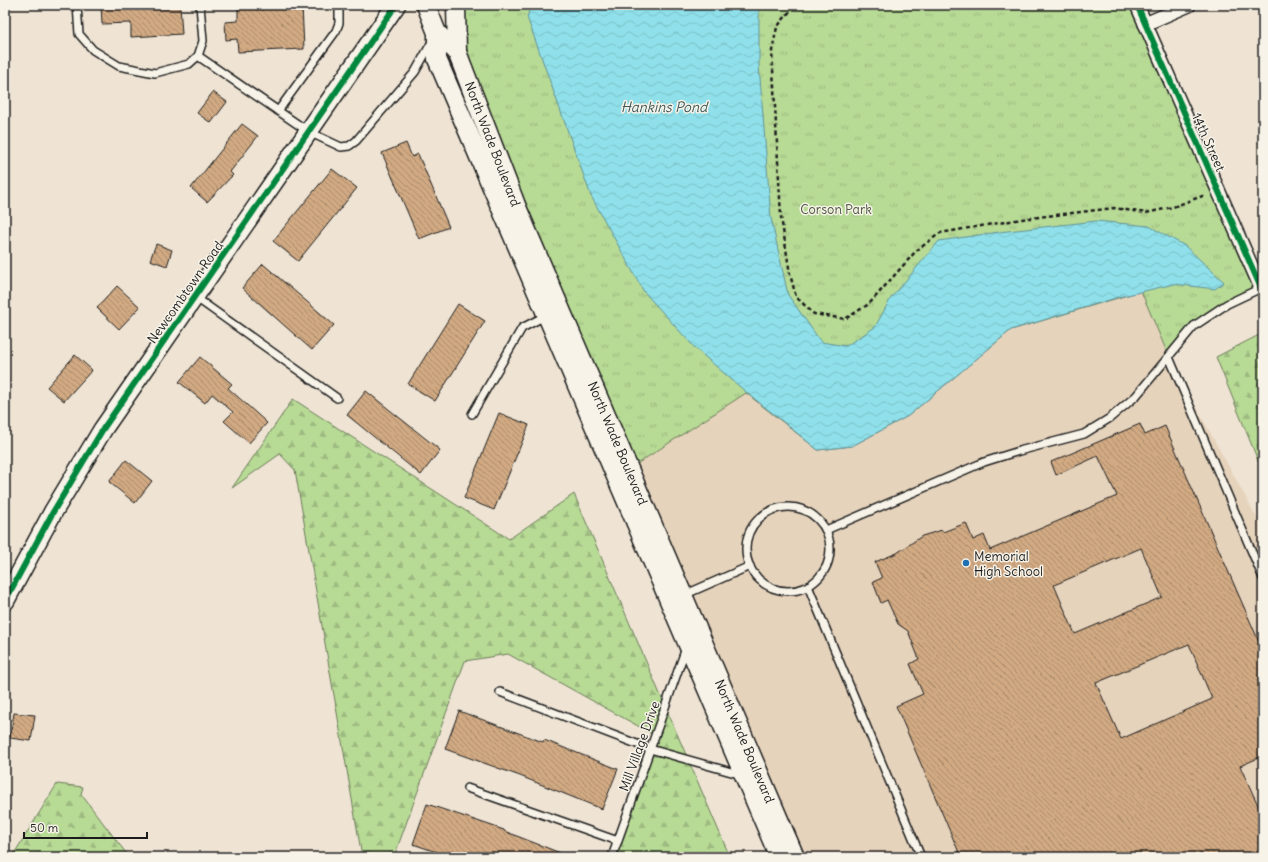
<svg xmlns="http://www.w3.org/2000/svg" width="1268" height="862" font-family="Delius,sans-serif">
<style>
.built{fill:#e6d3bc}
.forest{fill:url(#forest-firs);stroke:#6a7b58}
.park{fill:url(#park-tufts);stroke:#6a7b58}
.water{fill:url(#water-waves);stroke:#619298}
.building{fill:url(#building-back-hatch);stroke:#1c1c1c;fill-rule:evenodd}
.lines{fill:none;stroke-linecap:round;stroke-linejoin:round}
.lane-casing{stroke:#1c1c1c;stroke-width:10}
.street-casing{stroke:#1c1c1c;stroke-width:16}
.secondary-casing{stroke:#1c1c1c;stroke-width:21}
.path{stroke:#1c1c1c;stroke-width:2.5;stroke-dasharray:4 3;stroke-linecap:butt}
.lane{stroke:#f7f3e8;stroke-width:7}
.street{stroke:#f7f3e8;stroke-width:13}
.secondary{stroke:#f7f3e8;stroke-width:18}
.cycleway-casing{stroke:#f7f3e8;stroke-width:8}
.cycleway{stroke:#00873e;stroke-width:6}
.poi-dot{fill:#1f6fb2;stroke:#f7f3e8;stroke-width:1.5}
.labels{text-anchor:middle;stroke-width:3;stroke-linejoin:round;paint-order:stroke}
.street-label{font-size:13px;fill:#1c1c1c;stroke:#f7f3e8}
.park-label{font-size:13px;fill:#4a5540;stroke:#f7f3e8}
.poi-label{font-size:13px;fill:#1c1c1c;stroke:#f7f3e8;text-anchor:start}
.water-label{font-size:14px;font-style:italic;fill:#3e575a;stroke:#f7f3e8}
</style>
<defs>
<pattern id="forest-firs" width="22" height="20" patternUnits="userSpaceOnUse"><rect width="22" height="20" fill="#b7da95"/><path d="M5 1l3.5 6h-7zM16 11l3.5 6h-7z" fill="#9dba80"/></pattern>
<pattern id="park-tufts" width="24" height="20" patternUnits="userSpaceOnUse"><rect width="24" height="20" fill="#b7da95"/><path d="M3 7l-1-3M5 7V3M7 7l1-3M15 17l-1-3M17 17v-4M19 17l1-3" fill="none" stroke="#9dba80"/></pattern>
<pattern id="water-waves" width="16" height="10" patternUnits="userSpaceOnUse"><rect width="16" height="10" fill="#8fe0ea"/><path d="M0 5q4-4 8 0t8 0" fill="none" stroke="#7bc0c8"/></pattern>
<pattern id="building-back-hatch" width="6" height="6" patternUnits="userSpaceOnUse"><rect width="6" height="6" fill="#d1aa83"/><path d="M-1 5l2 2M0 0l6 6M5-1l2 2" fill="none" stroke="#a98a6a"/></pattern>
</defs>
<rect width="100%" height="100%" fill="#efe4d4"/>
<filter id="ink" filterUnits="userSpaceOnUse"><feTurbulence type="fractalNoise" baseFrequency=".025" numOctaves="2"/><feDisplacementMap in="SourceGraphic" scale="8" xChannelSelector="R" yChannelSelector="G"/><feConvolveMatrix kernelMatrix="1 2 1 2 8 2 1 2 1" color-interpolation-filters="sRGB"/></filter>
<g filter="url(#ink)">
<path class="built" d="M 1141,291 L 1169,357 L 1263,529 L 1263,857 L 795,857 L 629,469 L 746,392 L 818,450 L 908,416 L 1011,330 Z"/>
<g class="forest">
<path d="M 1263,333 L 1263,473 L 1216,357 Z"/>
<path d="M 293,399 L 509,539 L 574,494 L 730,857 L 612,857 L 656,736 L 508,654 L 465,661 L 394,857 L 362,857 L 295,470 L 280,454 L 232,488 Z"/>
<path d="M 57,784 L 83,787 L 81,794 L 129,857 L 12,857 Z"/>
</g>
<path class="park" d="M 456,5 L 1137,5 L 1261,288 L 1194,326 L 1169,357 L 1141,291 L 1011,330 L 908,416 L 852,446 L 818,450 L 746,393 L 629,469 L 457,52 Z"/>
<path class="water" d="M 531,5 L 759,5 L 759,65 L 771,218 L 788,295 L 821,342 L 846,346 L 875,327 L 891,298 L 939,241 L 999,232 L 1096,221 L 1149,226 L 1185,246 L 1224,282 L 1215,289 L 1174,284 L 1119,297 L 1011,330 L 908,416 L 852,446 L 818,450 L 746,392 L 696,349 L 644,292 L 591,196 L 527,17 Z"/>
<g class="building">
<path d="M 101,5 L 180,5 L 182,34 L 131,37 L 131,23 L 102,24 Z"/>
<path d="M 238,5 L 302,5 L 304,49 L 238,52 L 237,39 L 226,40 L 225,22 L 238,21 Z"/>
<path d="M 213,92 L 227,102 L 211,123 L 197,113 Z"/>
<path d="M 242,124 L 258,136 L 230,172 L 233,175 L 207,202 L 191,188 Z"/>
<path d="M 406,143 L 412,157 L 418,154 L 449,227 L 419,239 L 382,153 Z"/>
<path d="M 332,169 L 357,188 L 298,261 L 273,241 Z"/>
<path d="M 156,244 L 172,250 L 167,266 L 150,260 Z"/>
<path d="M 263,264 L 334,325 L 312,350 L 242,288 Z"/>
<path d="M 117,286 L 140,307 L 119,329 L 97,308 Z"/>
<path d="M 458,304 L 485,321 L 435,401 L 408,384 Z"/>
<path d="M 75,355 L 92,370 L 64,401 L 47,387 Z"/>
<path d="M 200,357 L 232,384 L 228,388 L 267,423 L 249,443 L 224,421 L 233,412 L 212,394 L 205,403 L 179,382 Z"/>
<path d="M 366,391 L 440,450 L 421,475 L 347,415 Z"/>
<path d="M 499,413 L 529,425 L 494,510 L 464,498 Z"/>
<path d="M 1140,424 L 1145,435 L 1165,426 L 1263,651 L 1263,756 L 1240,766 L 1263,816 L 1263,857 L 961,857 L 896,706 L 923,694 L 910,664 L 919,659 L 908,631 L 898,624 L 887,600 L 881,603 L 873,582 L 882,578 L 875,562 L 897,553 L 922,536 L 942,530 L 943,532 L 966,523 L 973,540 L 984,535 L 990,550 L 1117,496 L 1098,456 L 1056,475 L 1051,462 ZM 1141,548 L 1162,597 L 1075,634 L 1054,585 ZM 1189,644 L 1212,699 L 1121,739 L 1096,683 Z"/>
<path d="M 126,460 L 152,481 L 135,503 L 109,482 Z"/>
<path d="M 459,711 L 543,742 L 544,740 L 618,769 L 602,809 L 520,776 L 445,749 Z"/>
<path d="M 14,713 L 35,715 L 31,741 L 10,738 Z"/>
<path d="M 427,804 L 504,830 L 504,831 L 568,856 L 568,857 L 451,857 L 413,844 Z"/>
</g>
<g class="lines">
<g class="lane-casing">
<g id="lane">
<path d="M 77,5 L 79,34 L 93,50 L 119,66 L 155,73 L 189,64 L 198,56 L 203,41 L 200,5"/>
<path d="M 198,56 L 309,132 L 341,147 L 349,146 L 356,141 L 415,72 L 433,40"/>
<path d="M 278,111 L 336,31 L 339,23 L 339,5"/>
<path d="M 195,297 L 337,398"/>
<path d="M 1169,357 L 1263,578"/>
<path d="M 472,414 L 522,328 L 547,315"/>
<circle cx="788" cy="549" r="42"/>
<path d="M 826,530 L 984,462 L 1019,451 L 1084,434 L 1110,418 L 1136,396 L 1194,326 L 1227,304 L 1261,288"/>
<path d="M 808,586 L 921,857"/>
<path d="M 684,595 L 750,566"/>
<path d="M 500,692 L 650,749 L 742,775"/>
<path d="M 467,788 L 618,841"/>
<path d="M 612,857 L 686,648"/>
</g>
</g>
<g class="street-casing">
<g id="street">
<path d="M 1137,5 L 1261,288 L 1263,287"/>
<path d="M 1145,24 L 1189,5"/>
</g>
</g>
<g class="secondary-casing">
<g id="secondary">
<path d="M 426,5 L 437,33 L 437,59 L 779,857"/>
<path d="M 456,5 L 457,52"/>
<path d="M 437,33 L 457,52 L 516,205 L 795,857"/>
<path d="M 5,601 L 53,512 L 103,429 L 396,5"/>
</g>
</g>
<path class="path" d="M 791,5 L 791,10 L 777,27 L 772,51 L 781,217 L 790,274 L 796,297 L 814,314 L 845,319 L 869,304 L 916,251 L 940,233 L 1022,219 L 1114,208 L 1146,213 L 1173,207 L 1205,195"/>
<use href="#lane" class="lane"/>
<use href="#street" class="street"/>
<use href="#secondary" class="secondary"/>
<g class="cycleway-casing">
<g id="cycleway">
<path d="M 1137,5 L 1261,288 L 1263,287"/>
<path d="M 5,601 L 53,512 L 103,429 L 396,5"/>
</g>
</g>
<use href="#cycleway" class="cycleway"/>
</g>
</g>
<circle class="poi-dot" cx="966" cy="563" r="4"/>
<g class="labels">
<g class="street-label">
<text transform="translate(1209 142) rotate(66)" y="5">14th Street</text>
<text transform="translate(493 144) rotate(69)" y="5">North Wade Boulevard</text>
<text transform="translate(185 292) rotate(-55)" y="5">Newcombtown Road</text>
<text transform="translate(618 443) rotate(67)" y="5">North Wade Boulevard</text>
<text transform="translate(745 741) rotate(67)" y="5">North Wade Boulevard</text>
<text transform="translate(639 746) rotate(-70)" y="5">Mill Village Drive</text>
</g>
<g class="park-label">
<text x="836" y="214">Corson Park</text>
</g>
<g class="poi-label">
<text x="974" y="561">Memorial<tspan x="974" dy="15">High School</tspan></text>
</g>
<g class="water-label">
<text x="664" y="112">Hankins Pond</text>
</g>
</g>
<rect width="1268" height="862" fill="none" stroke="#f7f3e8" stroke-width="20"/>
<rect x="10" y="10" width="1248" height="842" fill="none" stroke="#1c1c1c" stroke-width="1.5" filter="url(#ink)"/>
<path d="M24 832v6h123v-6" fill="none" stroke="#1c1c1c" stroke-width="2"/>
<text x="30" y="832" font-size="12" fill="#1c1c1c" stroke="#f7f3e8" stroke-width="3" paint-order="stroke">50 m</text>
</svg>
